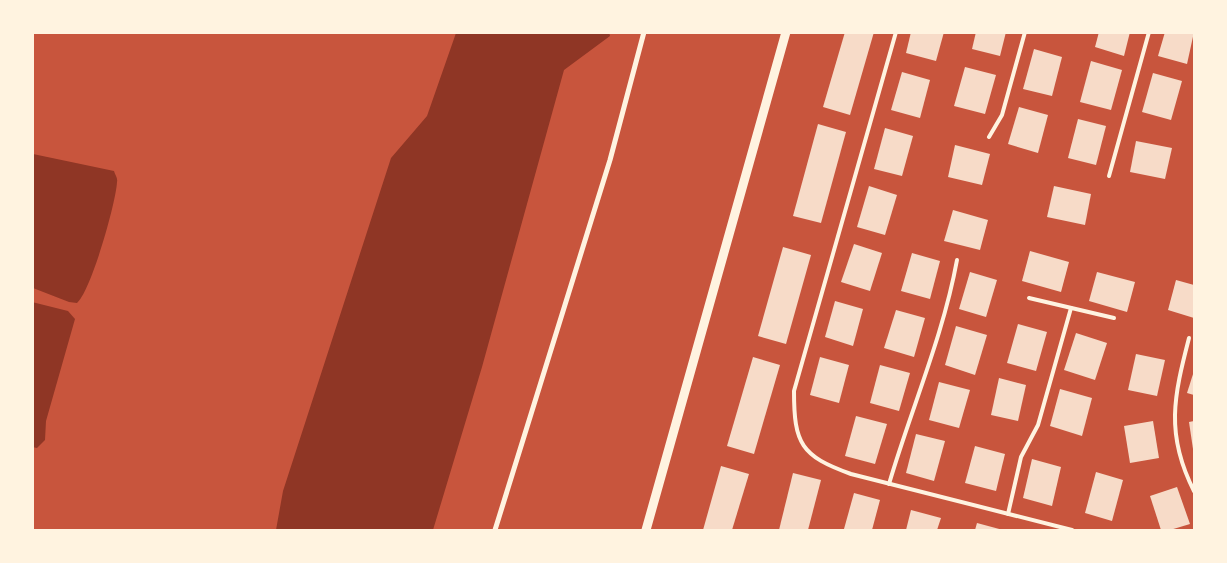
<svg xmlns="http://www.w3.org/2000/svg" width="1227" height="563" font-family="'Varela Round',sans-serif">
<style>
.water{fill:#8f3625}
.building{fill:#f7dbc8}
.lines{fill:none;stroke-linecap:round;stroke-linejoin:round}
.service{stroke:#fff3e0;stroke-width:4}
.minor{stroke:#fff3e0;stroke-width:5}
.tertiary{stroke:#fff3e0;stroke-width:9}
</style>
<rect width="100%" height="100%" fill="#c8553d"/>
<g class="water">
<path d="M 456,33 L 609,32 L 610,36 L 564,70 L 482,367 L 433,530 L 276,530 L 283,491 L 391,158 L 427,116 Z"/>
<path d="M 33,154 L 114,171 C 115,175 118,178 117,182 C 116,203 91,291 77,303 L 69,302 L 33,288 Z"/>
<path d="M 32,302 L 68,311 L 75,319 L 46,421 L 45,440 L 37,448 L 32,447 Z"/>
</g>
<g class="building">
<path d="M 845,32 L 874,32 L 850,115 L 823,107 Z"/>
<path d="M 911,32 L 944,32 L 936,61 L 906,53 Z"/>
<path d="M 976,32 L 1006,32 L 1000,56 L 972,49 Z"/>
<path d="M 1099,32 L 1130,32 L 1124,56 L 1095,47 Z"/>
<path d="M 1165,32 L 1194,32 L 1187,64 L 1158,56 Z"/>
<path d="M 1034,49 L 1062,57 L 1052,96 L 1023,89 Z"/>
<path d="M 1091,61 L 1122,70 L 1111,110 L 1080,102 Z"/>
<path d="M 965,67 L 996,75 L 985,114 L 954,106 Z"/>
<path d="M 902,72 L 930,80 L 920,118 L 891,110 Z"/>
<path d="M 1153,73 L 1182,81 L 1171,120 L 1142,112 Z"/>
<path d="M 1019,107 L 1048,115 L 1038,153 L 1008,144 Z"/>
<path d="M 1078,119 L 1106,126 L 1096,165 L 1068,158 Z"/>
<path d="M 818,124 L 846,132 L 821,223 L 793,216 Z"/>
<path d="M 885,128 L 913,136 L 902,176 L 874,169 Z"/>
<path d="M 1136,141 L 1172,148 L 1165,179 L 1130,172 Z"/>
<path d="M 955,145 L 990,154 L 982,185 L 948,177 Z"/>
<path d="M 869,186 L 897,195 L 885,235 L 857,227 Z"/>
<path d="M 1054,186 L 1091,194 L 1085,225 L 1047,217 Z"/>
<path d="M 953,210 L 988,220 L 980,250 L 944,241 Z"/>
<path d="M 854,244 L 882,253 L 870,291 L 841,282 Z"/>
<path d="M 783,247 L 811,255 L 786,344 L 758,336 Z"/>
<path d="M 1030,251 L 1069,262 L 1061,292 L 1022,281 Z"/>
<path d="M 912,253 L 940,261 L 930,299 L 901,291 Z"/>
<path d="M 970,272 L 997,280 L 986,317 L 959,309 Z"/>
<path d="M 1097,272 L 1135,282 L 1127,312 L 1089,301 Z"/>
<path d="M 1176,280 L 1194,285 L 1194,318 L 1168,310 Z"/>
<path d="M 835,301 L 863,309 L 853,346 L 825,337 Z"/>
<path d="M 896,310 L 925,318 L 914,357 L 884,348 Z"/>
<path d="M 1018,324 L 1047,332 L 1036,371 L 1007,363 Z"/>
<path d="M 956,326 L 987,335 L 975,375 L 945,365 Z"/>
<path d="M 1076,333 L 1107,343 L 1095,380 L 1064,370 Z"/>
<path d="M 1136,354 L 1165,360 L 1157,396 L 1128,390 Z"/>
<path d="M 753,357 L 780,365 L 754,454 L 727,446 Z"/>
<path d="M 820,357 L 849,365 L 839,403 L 810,395 Z"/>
<path d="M 880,365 L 910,373 L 899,411 L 870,403 Z"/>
<path d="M 1194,371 L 1194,395 L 1187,393 Z"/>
<path d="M 999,378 L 1026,385 L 1018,421 L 991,415 Z"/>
<path d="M 939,382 L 970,390 L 959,428 L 929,420 Z"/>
<path d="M 1060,389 L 1092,398 L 1082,436 L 1050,426 Z"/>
<path d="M 856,416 L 887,424 L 875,464 L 845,456 Z"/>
<path d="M 1153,421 L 1159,458 L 1130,463 L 1124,426 Z"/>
<path d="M 1194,421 L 1194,449 L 1193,449 L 1189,422 Z"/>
<path d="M 916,434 L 945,441 L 934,481 L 906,473 Z"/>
<path d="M 975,446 L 1005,454 L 996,491 L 965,483 Z"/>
<path d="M 1032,459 L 1061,467 L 1052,506 L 1023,498 Z"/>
<path d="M 721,466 L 749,474 L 732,530 L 703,530 Z"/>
<path d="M 1096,472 L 1123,480 L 1112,521 L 1085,513 Z"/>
<path d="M 793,473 L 821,480 L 808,530 L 779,530 Z"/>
<path d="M 1177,487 L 1190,524 L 1170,530 L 1161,530 L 1150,496 Z"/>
<path d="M 854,493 L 880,500 L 872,530 L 844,529 Z"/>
<path d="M 911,510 L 941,518 L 937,530 L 906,530 Z"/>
<path d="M 977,523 L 1003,530 L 975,530 Z"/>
</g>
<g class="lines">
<g class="service">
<path d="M 896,32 L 794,391 C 794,444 801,456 851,474 L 1072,530"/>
<path d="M 989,137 L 1002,115 L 1025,32"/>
<path d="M 1109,176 L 1149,32"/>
<path d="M 1029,298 L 1114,318"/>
<path d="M 1189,338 C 1174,396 1165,434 1194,491"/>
<path d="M 889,484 C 911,409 943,337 957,260"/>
<path d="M 1008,514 L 1021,457 L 1038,425 L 1071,308"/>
</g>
<path class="minor" d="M 495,530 L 610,160 L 644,32"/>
<path class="tertiary" d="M 646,530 L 786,32"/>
</g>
<rect width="1227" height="563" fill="none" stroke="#fff3e0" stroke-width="68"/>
</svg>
